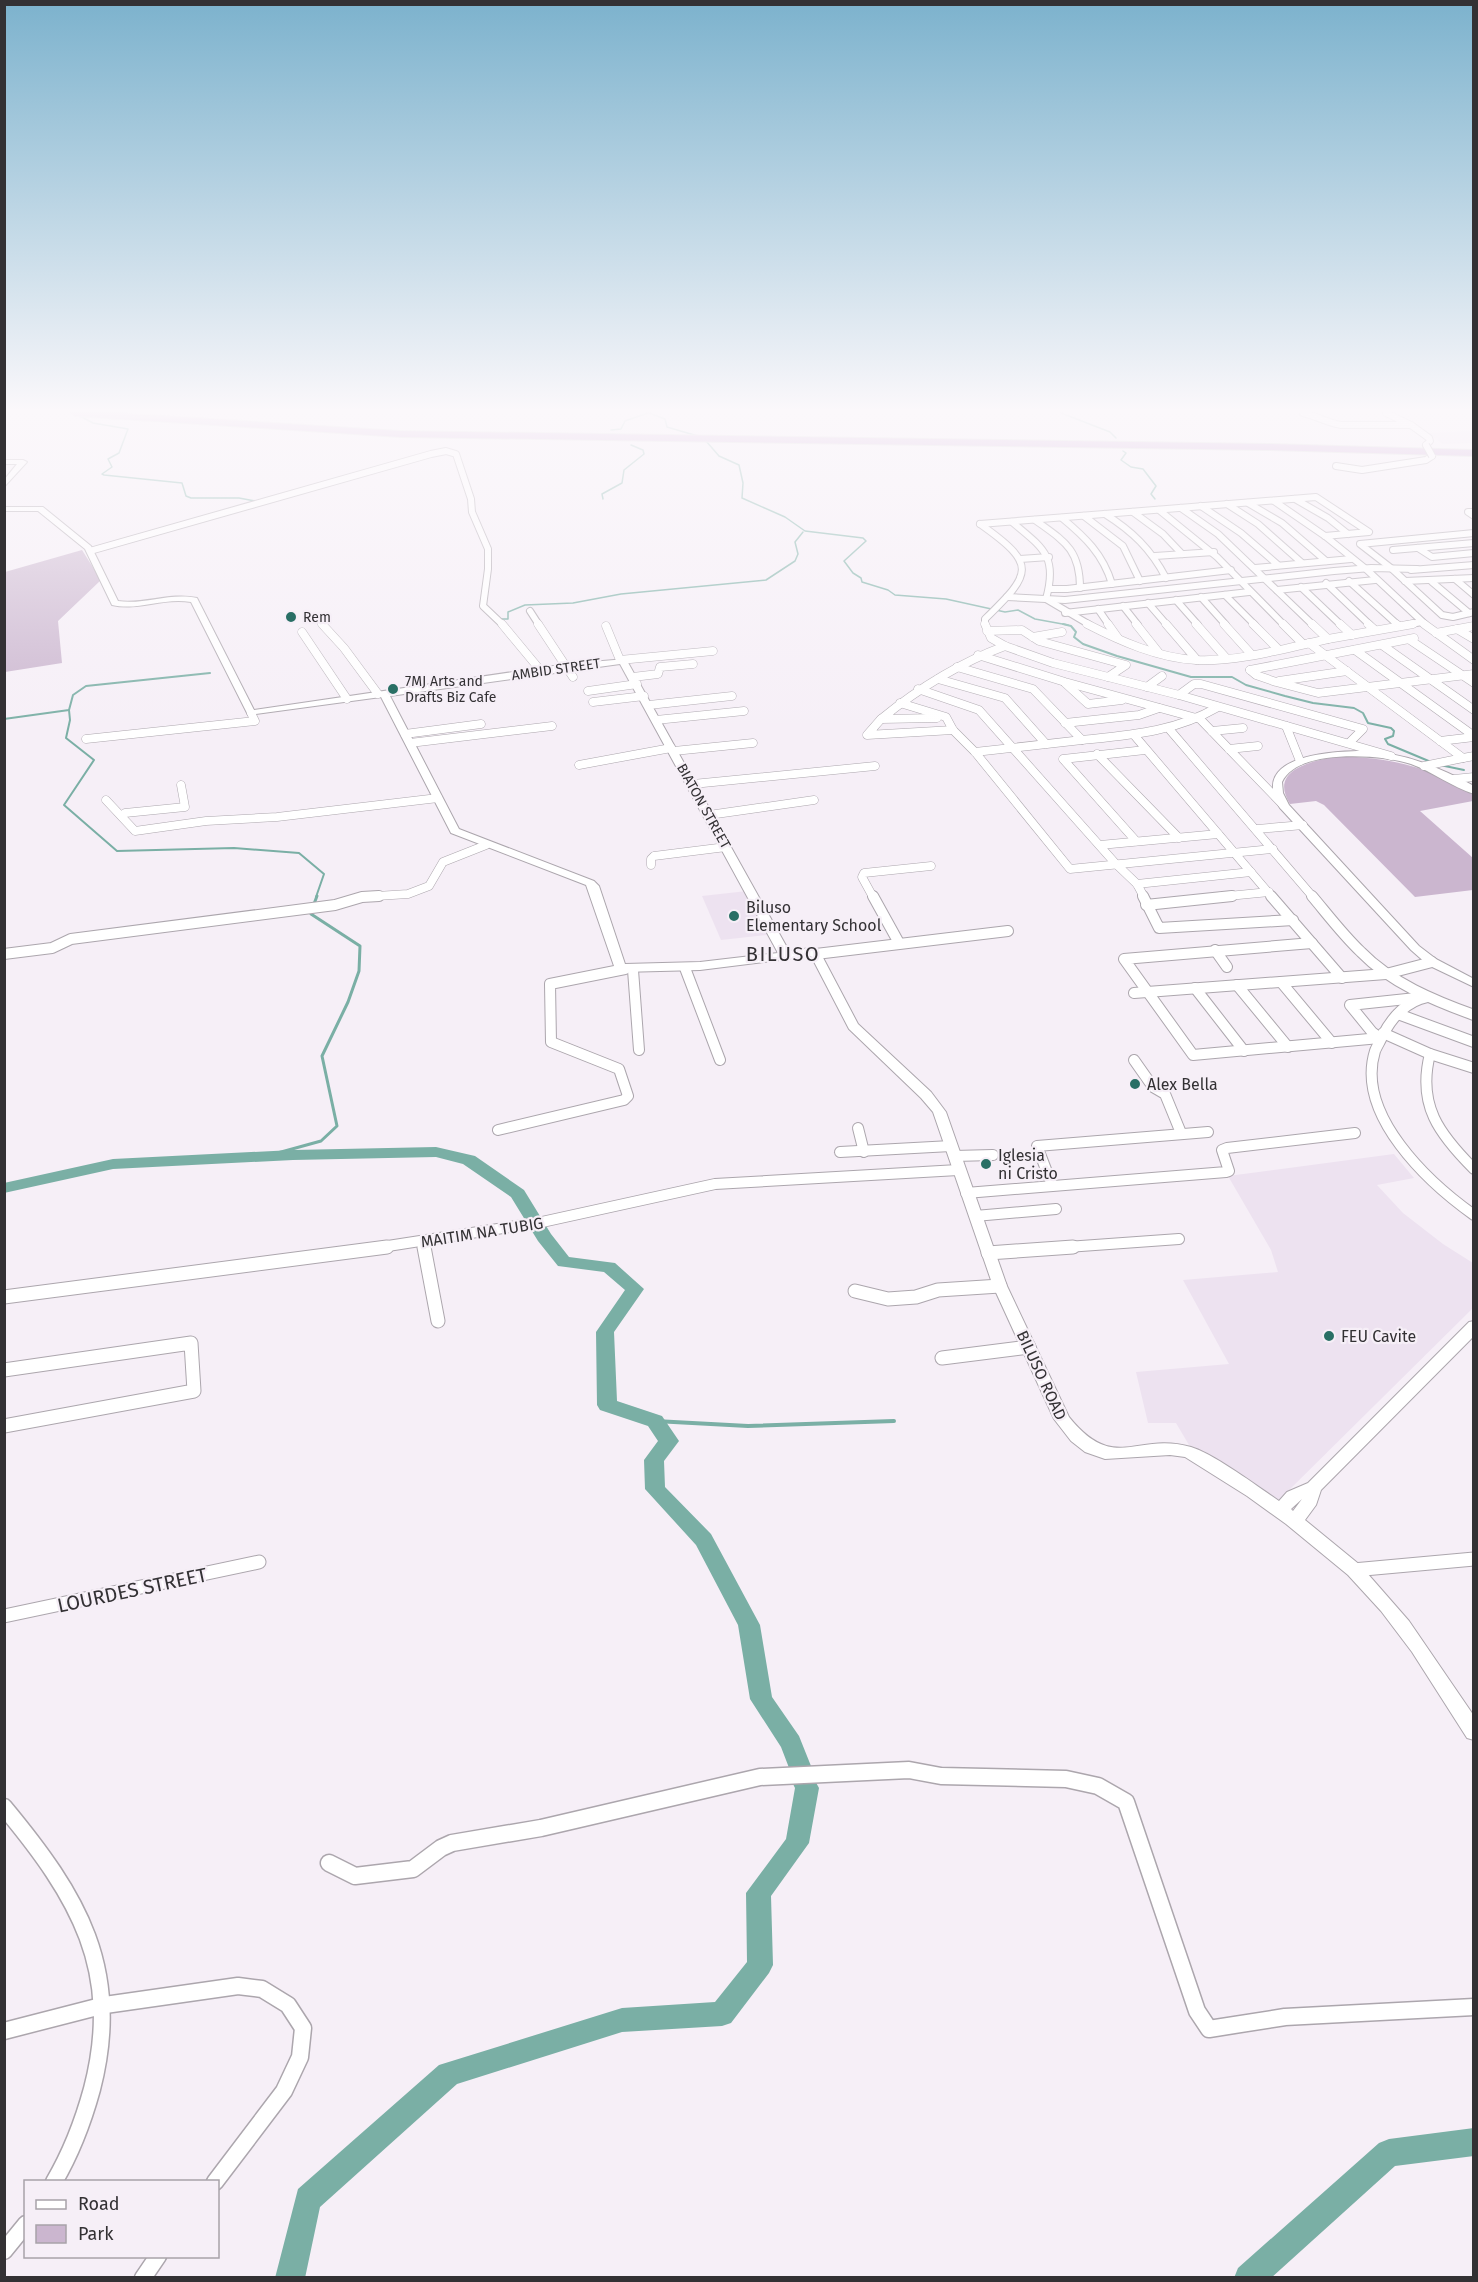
<svg xmlns="http://www.w3.org/2000/svg" width="1478" height="2282" font-family="'Fira Sans',sans-serif">
<style>
.built{fill:#ede2f0}
.green{fill:#cbb6cf}
.lines{fill:none;stroke-linecap:round;stroke-linejoin:round}
.stream-far3{stroke:#7aafa5;stroke-width:1.5}
.stream-far2{stroke:#7aafa5;stroke-width:2}
.stream-far1{stroke:#7aafa5;stroke-width:3}
.stream{stroke:#7aafa5;stroke-width:4}
.river{fill:#7aafa5;fill-rule:evenodd}
.minor-far4-casing{stroke:#aca6ad;stroke-width:8}
.minor-far3-casing{stroke:#aca6ad;stroke-width:9}
.minor-far2-casing{stroke:#aca6ad;stroke-width:12}
.minor-far1-casing{stroke:#aca6ad;stroke-width:15}
.minor-casing{stroke:#aca6ad;stroke-width:19}
.tertiary-casing{stroke:#aca6ad;stroke-width:2}
.motorway-casing{stroke:#cecece;stroke-width:2}
.minor-far4{stroke:#fff;stroke-width:6}
.minor-far3{stroke:#fff;stroke-width:8}
.minor-far2{stroke:#fff;stroke-width:10}
.minor-far1{stroke:#fff;stroke-width:13}
.minor{stroke:#fff;stroke-width:16}
.tertiary{fill:#fff;fill-rule:evenodd}
.motorway{fill:#c092cb;fill-rule:evenodd}
.minor-bridge-casing{stroke:#aca6ad;stroke-width:8;stroke-linecap:butt}
.minor-bridge{stroke:#fff;stroke-width:6}
.poi-dot{fill:#296f65;stroke:#f6eff7;stroke-width:2}
.labels{text-anchor:middle;stroke-width:4.5;stroke-linejoin:round;paint-order:stroke}
.far-poi-label{font-size:14px;fill:#333134;stroke:#f6eff7;text-anchor:start}
.far-street-label{font-size:14px;fill:#333134;stroke:#f6eff7}
.poi-label{font-size:16px;fill:#333134;stroke:#f6eff7;text-anchor:start}
.street-label{font-size:16px;fill:#333134;stroke:#f6eff7}
.quarter-label{font-size:20px;letter-spacing:1.5px;fill:#333134;stroke:#f6eff7}
.near-street-label{font-size:20px;fill:#333134;stroke:#f6eff7}
</style>
<rect width="100%" height="100%" fill="#f6eff7"/>
<g class="built">
<path d="M 1473,431 L 1473,443 L 1443,444 L 1427,433 Z"/>
<path d="M 747,891 L 767,935 L 721,940 L 702,896 Z"/>
<path d="M 1394,1154 L 1414,1178 L 1377,1185 L 1403,1213 L 1443,1244 L 1473,1263 L 1473,1308 L 1279,1500 L 1275,1499 L 1189,1445 L 1176,1423 L 1148,1423 L 1136,1372 L 1229,1364 L 1183,1280 L 1278,1272 L 1271,1250 L 1228,1176 Z"/>
</g>
<g class="green">
<path d="M 82,550 L 101,580 L 58,621 L 62,663 L 5,672 L 5,572 Z"/>
<path d="M 1339,756 C 1389,758 1431,766 1473,795 L 1473,801 L 1420,811 L 1473,858 L 1473,890 L 1415,897 L 1324,805 L 1316,801 L 1290,804 C 1268,769 1313,761 1339,756 Z"/>
</g>
<g class="lines">
<g class="stream-far3">
<path d="M 649,413 L 665,419 L 667,427 L 701,437"/>
<path d="M 1061,413 L 1110,432 L 1116,438"/>
<path d="M 78,415 L 93,423 L 128,429 L 119,453 L 108,459 L 112,467 L 102,474 L 104,475 L 182,483 L 186,496 L 191,498 L 239,498 L 255,501"/>
<path d="M 611,430 L 621,429 L 625,421 L 648,413"/>
<path d="M 706,441 L 719,456 L 739,465 L 743,483 L 742,498 L 785,517 L 805,531 L 863,538 L 866,541 L 844,561 L 853,573 L 861,578 L 862,582 L 888,590 L 895,595 L 946,599 L 1005,612 L 1018,610 L 1035,619 L 1068,625"/>
<path d="M 1123,451 L 1126,453 L 1121,460 L 1131,467 L 1143,469 L 1156,486 L 1151,494 L 1155,499"/>
<path d="M 603,499 L 602,494 L 622,483 L 624,470 L 644,454 L 643,450 L 631,445"/>
<path d="M 501,619 L 508,619 L 508,612 L 525,605 L 573,603 L 621,594 L 766,580 L 795,561 L 798,554 L 795,542 L 803,532"/>
</g>
<g class="stream-far2">
<path d="M 1063,624 L 1071,626 L 1076,632 L 1074,637 L 1083,644 L 1117,656 L 1191,677 L 1232,677 L 1246,685 L 1285,696 L 1313,703 L 1354,708 L 1363,713 L 1368,723 L 1391,728 L 1394,731 L 1393,736 L 1385,739 L 1388,744 L 1431,762"/>
<path d="M 69,710 L 70,720 L 66,738 L 94,760 L 64,805 L 117,851 L 234,848 L 299,853 L 324,874 L 316,897"/>
<path d="M 4,719 L 69,710 L 73,695 L 86,686 L 210,673"/>
<path d="M 1440,765 L 1464,770"/>
</g>
<g class="stream-far1">
<path d="M 314,904 L 317,896"/>
<path d="M 263,1157 L 321,1141 L 337,1126 L 322,1056 L 348,1002 L 359,971 L 360,946 L 311,914 L 312,910"/>
</g>
<path class="stream" d="M 655,1421 L 748,1426 L 894,1421"/>
<g class="river">
<path d="M 436,1147 L 475,1156 L 524,1190 L 551,1234 L 569,1257 L 615,1263 L 644,1289 L 614,1332 L 617,1401 L 662,1416 L 679,1441 L 664,1461 L 665,1487 L 711,1534 L 760,1625 L 772,1697 L 799,1736 L 811,1766 L 807,1773 L 799,1776 L 791,1773 L 781,1747 L 750,1699 L 738,1625 L 696,1545 L 645,1489 L 644,1460 L 658,1441 L 648,1426 L 600,1410 L 597,1405 L 596,1332 L 625,1290 L 604,1272 L 558,1266 L 538,1241 L 511,1197 L 463,1164 L 436,1157 L 293,1160 L 113,1169 L 4,1193 L 4,1183 L 113,1159 L 293,1150 Z"/>
<path d="M 805,1774 L 813,1777 L 819,1788 L 809,1843 L 771,1896 L 773,1965 L 769,1973 L 731,2023 L 722,2026 L 622,2032 L 457,2084 L 320,2207 L 305,2278 L 275,2278 L 298,2189 L 439,2065 L 622,2008 L 715,2002 L 747,1962 L 746,1893 L 786,1839 L 795,1788 L 793,1784 L 797,1777 Z"/>
<path d="M 1474,2128 L 1474,2156 L 1395,2166 L 1271,2278 L 1234,2278 L 1238,2268 L 1379,2143 L 1389,2139 Z"/>
</g>
<g class="minor-far4-casing">
<g id="minor-far4">
<path d="M 1303,413 C 1317,416 1327,423 1341,425 L 1411,425"/>
<path d="M 1386,413 L 1411,425 L 1429,438 L 1430,441 L 1426,445"/>
<path d="M 1336,466 L 1362,470 L 1426,460 L 1432,456"/>
<path d="M 1295,499 L 1328,518 L 1348,534"/>
<path d="M 1274,501 L 1325,536 L 1366,569 L 1426,625"/>
<path d="M 1248,503 L 1282,523 L 1326,561"/>
<path d="M 1227,504 L 1258,524 L 1302,563"/>
<path d="M 1201,506 L 1241,533 L 1278,565"/>
<path d="M 1181,508 L 1218,534 L 1313,625"/>
<path d="M 1159,510 L 1217,557 L 1284,625"/>
<path d="M 1133,512 L 1163,534 L 1182,554"/>
<path d="M 1474,512 L 1468,512 L 1474,516"/>
<path d="M 1105,514 C 1132,531 1151,549 1166,578"/>
<path d="M 1084,516 L 1123,546 L 1140,581"/>
<path d="M 1062,518 C 1085,537 1103,554 1112,584"/>
<path d="M 1035,520 C 1064,541 1080,549 1080,588"/>
<path d="M 1012,522 C 1043,548 1058,556 1046,599 L 1090,625"/>
<path d="M 980,524 C 1038,565 1032,573 985,619 L 985,625"/>
<path d="M 980,524 L 1316,497 L 1369,532 L 1325,536"/>
<path d="M 1474,533 L 1360,544 L 1391,568 L 1442,615 L 1453,617 L 1474,612"/>
<path d="M 1418,548 L 1432,557 L 1474,553"/>
<path d="M 1393,550 L 1474,543"/>
<path d="M 90,551 L 431,454 L 446,451 L 456,454 L 471,499 L 472,512 L 488,549 L 488,569 L 483,606 L 503,625"/>
<path d="M 1155,556 L 1214,552"/>
<path d="M 1020,559 L 1049,557"/>
<path d="M 1255,568 L 1351,559"/>
<path d="M 1411,570 L 1474,565"/>
<path d="M 1455,579 L 1474,595"/>
<path d="M 1349,581 L 1398,625"/>
<path d="M 1405,581 L 1474,578"/>
<path d="M 1432,582 L 1469,613"/>
<path d="M 1326,583 L 1370,625"/>
<path d="M 1301,587 L 1341,625"/>
<path d="M 1049,589 L 1067,589 L 1231,570"/>
<path d="M 1277,590 L 1375,580"/>
<path d="M 1225,595 L 1255,625"/>
<path d="M 1007,597 L 1065,600 L 1334,571 L 1371,568 L 1417,569"/>
<path d="M 1201,597 L 1226,625"/>
<path d="M 1176,600 L 1198,625"/>
<path d="M 1148,603 L 1167,625"/>
<path d="M 1123,606 L 1138,625"/>
<path d="M 1098,609 L 1109,625"/>
<path d="M 530,611 L 539,625"/>
<path d="M 1065,613 L 1249,592"/>
<path d="M 321,622 L 324,625"/>
<path d="M 1405,625 L 1422,622"/>
</g>
</g>
<g class="minor-far3-casing">
<g id="minor-far3">
<path d="M 322,624 L 344,648 L 378,694"/>
<path d="M 502,624 L 541,671"/>
<path d="M 538,624 L 573,677"/>
<path d="M 985,624 L 991,638 L 1005,646 L 1053,663 L 1179,695 L 1391,756"/>
<path d="M 1087,624 C 1120,641 1158,658 1196,660 C 1240,662 1285,648 1328,639"/>
<path d="M 1108,624 L 1118,638"/>
<path d="M 1136,624 L 1159,653"/>
<path d="M 1166,624 L 1197,660"/>
<path d="M 1196,624 L 1226,658"/>
<path d="M 1224,624 L 1251,654"/>
<path d="M 1253,624 L 1278,649"/>
<path d="M 1283,624 L 1303,644"/>
<path d="M 1312,624 L 1328,639 L 1413,624"/>
<path d="M 1340,624 L 1352,635"/>
<path d="M 1368,624 L 1375,630"/>
<path d="M 1396,624 L 1399,626"/>
<path d="M 1424,624 L 1474,660"/>
<path d="M 606,626 L 620,660 L 713,651"/>
<path d="M 1457,629 L 1474,639"/>
<path d="M 987,631 L 1022,630 L 1039,641 L 1126,665 L 1108,677"/>
<path d="M 302,632 L 347,699"/>
<path d="M 1436,633 L 1474,626"/>
<path d="M 1033,637 L 1062,632"/>
<path d="M 1410,640 L 1474,683"/>
<path d="M 1309,643 L 1463,758 L 1474,756"/>
<path d="M 1382,645 L 1474,710"/>
<path d="M 1355,650 L 1474,736"/>
<path d="M 978,655 L 1065,682 L 1200,719 L 1284,806"/>
<path d="M 957,667 L 1033,689 L 1082,740 C 1130,735 1175,732 1218,707"/>
<path d="M 1250,670 L 1256,675 L 1276,682 L 1318,693 L 1474,674"/>
<path d="M 1250,670 L 1414,638"/>
<path d="M 633,677 L 658,674 L 660,667 L 693,664"/>
<path d="M 938,679 L 1005,698 L 1046,744"/>
<path d="M 1279,681 L 1347,671"/>
<path d="M 1065,683 L 1088,704 L 1122,700"/>
<path d="M 1147,687 L 1162,676"/>
<path d="M 918,689 L 979,710 L 1115,863 L 1137,884 L 1144,897"/>
<path d="M 588,691 L 637,684"/>
<path d="M 1179,695 L 1194,684 L 1201,684 L 1363,729 L 1349,743"/>
<path d="M 593,702 L 644,696"/>
<path d="M 900,703 L 946,717 L 953,730 L 975,752 L 1070,869 L 1273,849"/>
<path d="M 649,705 L 732,696"/>
<path d="M 937,718 L 881,719 C 919,688 959,663 1005,646"/>
<path d="M 881,719 L 867,735 L 953,730"/>
<path d="M 656,720 L 744,711"/>
<path d="M 1065,723 L 1139,715 L 1159,708"/>
<path d="M 1286,726 L 1300,761"/>
<path d="M 1170,730 L 1313,897"/>
<path d="M 1212,731 L 1243,728"/>
<path d="M 405,734 L 481,724"/>
<path d="M 1134,735 L 1272,897"/>
<path d="M 86,739 L 255,721 L 251,713"/>
<path d="M 1440,741 L 1474,737"/>
<path d="M 410,743 L 552,726"/>
<path d="M 1229,749 L 1258,746"/>
<path d="M 674,751 L 753,743"/>
<path d="M 975,752 L 1082,740"/>
<path d="M 1097,754 L 1179,838"/>
<path d="M 579,765 L 671,748"/>
<path d="M 1424,766 L 1463,758"/>
<path d="M 1454,779 L 1474,777"/>
<path d="M 693,784 L 875,766"/>
<path d="M 106,800 L 135,831 L 206,821 L 277,817 L 438,798"/>
<path d="M 125,813 L 185,807 L 181,785"/>
<path d="M 709,815 L 814,800"/>
<path d="M 1257,829 L 1303,825"/>
<path d="M 1136,841 L 1063,759 L 1145,750"/>
<path d="M 1100,845 L 1218,834"/>
<path d="M 651,865 L 651,859 L 654,856 L 726,847"/>
<path d="M 1137,884 L 1251,872"/>
<path d="M 361,897 L 408,894 L 429,886 L 443,862 L 486,845"/>
<path d="M 873,897 L 862,877 L 864,873 L 931,866"/>
<path d="M 1218,897 L 1269,892"/>
</g>
</g>
<g class="minor-far2-casing">
<g id="minor-far2">
<path d="M 873,896 L 899,943"/>
<path d="M 1143,896 L 1159,928 L 1293,920"/>
<path d="M 1271,896 L 1342,978"/>
<path d="M 1312,896 C 1328,915 1343,935 1361,952 C 1391,983 1435,1001 1474,1015"/>
<path d="M 1146,905 L 1232,896"/>
<path d="M 1312,943 L 1124,959 L 1193,1055 L 1380,1038"/>
<path d="M 1215,950 L 1227,967"/>
<path d="M 4,954 L 52,948 L 71,939 L 335,905 L 362,897 L 379,896"/>
<path d="M 816,954 L 1008,931"/>
<path d="M 685,968 L 720,1060"/>
<path d="M 633,970 L 639,1050"/>
<path d="M 1281,982 L 1332,1043"/>
<path d="M 1237,985 L 1288,1047"/>
<path d="M 1195,988 L 1244,1051"/>
<path d="M 1134,993 L 1386,974 L 1432,962"/>
<path d="M 1427,997 C 1407,1001 1392,1017 1383,1035 C 1381,1040 1377,1046 1375,1051 C 1355,1115 1429,1183 1474,1215"/>
<path d="M 1398,1014 L 1474,1042"/>
<path d="M 1383,1033 L 1430,1054 L 1474,1068"/>
<path d="M 1380,1038 L 1372,1032 L 1350,1005 L 1416,998"/>
<path d="M 1430,1054 C 1417,1105 1439,1134 1474,1169"/>
<path d="M 1134,1060 L 1153,1087 L 1165,1094 L 1181,1133"/>
<path d="M 858,1128 L 864,1152"/>
<path d="M 498,1130 L 624,1100 L 628,1096 L 619,1069 L 551,1042 L 550,984 L 625,969"/>
<path d="M 840,1152 L 951,1146"/>
<path d="M 954,1156 L 993,1155"/>
<path d="M 1052,1185 L 1037,1146 L 1208,1132"/>
<path d="M 966,1193 L 1226,1172 L 1229,1171 L 1222,1150 L 1227,1148 L 1355,1133"/>
<path d="M 975,1216 L 1056,1209"/>
<path d="M 423,1242 L 424,1248"/>
<path d="M 375,1248 L 542,1222 L 715,1184 L 958,1170"/>
<path d="M 1053,1248 L 1179,1239"/>
</g>
</g>
<g class="minor-far1-casing">
<g id="minor-far1">
<path d="M 424,1247 L 438,1321"/>
<path d="M 988,1253 L 1073,1247"/>
<path d="M 855,1291 L 888,1299 L 916,1297 L 938,1290 L 1000,1286"/>
<path d="M 4,1297 L 387,1247"/>
<path d="M 942,1358 L 1029,1347"/>
<path d="M 4,1370 L 191,1343 L 194,1391 L 4,1426"/>
<path d="M 1353,1570 L 1474,1559"/>
<path d="M 4,1616 L 259,1562"/>
</g>
</g>
<g class="minor-casing">
<g id="minor">
<path d="M 4,1807 C 78,1896 123,1970 92,2089 C 83,2122 71,2153 54,2182"/>
<path d="M 329,1863 L 355,1876 L 413,1869 L 441,1848 L 452,1843 L 541,1828 L 760,1777 L 909,1770 L 941,1776 L 1066,1779 L 1098,1786 L 1126,1802 L 1197,2011 L 1209,2029 L 1285,2017 L 1474,2007"/>
<path d="M 4,2031 L 105,2005 L 238,1986 L 262,1989 L 288,2005 L 303,2028 L 300,2057 L 284,2091 L 215,2182"/>
<path d="M 4,2251 L 26,2224"/>
<path d="M 143,2278 L 158,2256"/>
</g>
</g>
<g class="tertiary-casing">
<g id="tertiary">
<path d="M 4,460 L 23,460 L 27,462 L 4,487 L 4,480 L 17,464 L 4,464 Z"/>
<path d="M 4,507 L 43,507 L 91,546 L 118,601 C 145,605 170,592 197,598 L 254,710 L 567,664 L 626,659 L 789,951 L 811,948 L 820,952 L 858,1024 L 931,1092 L 946,1112 L 1007,1286 L 1069,1417 C 1115,1474 1136,1431 1191,1447 C 1214,1454 1257,1486 1279,1501 L 1287,1492 L 1308,1483 L 1469,1322 L 1474,1321 L 1474,1336 L 1321,1490 L 1316,1505 L 1305,1520 L 1360,1565 L 1409,1621 L 1474,1716 L 1474,1740 L 1467,1738 L 1412,1652 L 1381,1611 L 1348,1575 L 1286,1524 L 1247,1496 L 1185,1457 L 1170,1455 L 1105,1459 L 1085,1452 L 1071,1441 L 1054,1419 L 993,1286 L 933,1112 L 921,1098 L 849,1029 L 811,956 L 700,970 L 621,972 L 614,966 L 586,885 L 451,833 L 381,697 L 248,715 L 191,602 C 164,597 139,611 112,605 L 85,549 L 38,511 L 4,511 ZM 620,664 L 778,953 L 700,962 L 625,964 L 599,886 L 594,881 L 459,829 L 390,696 ZM 1302,1499 L 1293,1511 L 1291,1509 Z"/>
<path d="M 1365,751 C 1405,753 1439,767 1474,786 L 1474,794 C 1452,787 1433,772 1411,764 C 1381,754 1298,748 1282,782 L 1283,793 L 1289,805 L 1419,946 L 1436,959 L 1474,979 L 1474,987 L 1428,965 L 1411,950 L 1280,808 C 1248,755 1332,751 1365,751 Z"/>
</g>
</g>
<g class="motorway-casing">
<path id="motorway" d="M 70,413 L 116,413 L 400,431 L 1268,444 L 1474,450 L 1474,456 L 1268,450 L 400,437 L 75,416 Z"/>
</g>
<use href="#minor-far4" class="minor-far4"/>
<use href="#minor-far3" class="minor-far3"/>
<use href="#minor-far2" class="minor-far2"/>
<use href="#minor-far1" class="minor-far1"/>
<use href="#minor" class="minor"/>
<use href="#tertiary" class="tertiary"/>
<use href="#motorway" class="motorway"/>
<g class="minor-bridge-casing">
<path id="minor-bridge" d="M 1426,445 L 1432,456"/>
</g>
<use href="#minor-bridge" class="minor-bridge"/>
</g>
<linearGradient id="sky" x2="0" y2="1"><stop stop-color="#7cb2cd"/><stop offset="0.56" stop-color="#fbf8fb"/><stop offset="1" stop-color="#fbf8fb" stop-opacity="0"/></linearGradient>
<rect width="1478" height="733" fill="url(#sky)"/>
<g class="poi-dot">
<circle cx="291" cy="617" r="6"/>
<circle cx="393" cy="689" r="6"/>
<circle cx="734" cy="916" r="6"/>
<circle cx="1135" cy="1084" r="6"/>
<circle cx="986" cy="1164" r="6"/>
<circle cx="1329" cy="1336" r="6"/>
</g>
<g class="labels">
<g class="far-poi-label">
<text x="303" y="622">Rem</text>
<text x="405" y="686">7MJ Arts and<tspan x="405" dy="16">Drafts Biz Cafe</tspan></text>
</g>
<g class="far-street-label">
<text transform="translate(556 669) rotate(-8)" y="5">AMBID STREET</text>
<text transform="translate(704 806) rotate(61)" y="5">BIATON STREET</text>
</g>
<g class="poi-label">
<text x="746" y="913">Biluso<tspan x="746" dy="18">Elementary School</tspan></text>
<text x="1147" y="1090">Alex Bella</text>
<text x="998" y="1161">Iglesia<tspan x="998" dy="18">ni Cristo</tspan></text>
<text x="1341" y="1342">FEU Cavite</text>
</g>
<g class="street-label">
<text transform="translate(482 1232) rotate(-9)" y="6">MAITIM NA TUBIG</text>
<text transform="translate(1042 1375) rotate(65)" y="6">BILUSO ROAD</text>
</g>
<g class="quarter-label">
<text x="783" y="961">BILUSO</text>
</g>
<g class="near-street-label">
<text transform="translate(132 1590) rotate(-12)" y="7">LOURDES STREET</text>
</g>
</g>
<rect width="1478" height="2282" fill="none" stroke="#333134" stroke-width="12"/>
<rect x="24" y="2180" width="195" height="78" fill="#f6eff7" stroke="#a8a3a9" stroke-width="1.5"/>
<rect x="36" y="2200" width="30" height="9" fill="#ffffff" stroke="#a8a3a9" stroke-width="1.5"/>
<text x="78" y="2210" font-size="18" fill="#333134">Road</text>
<rect x="36" y="2225" width="30" height="18" fill="#cbb6cf" stroke="#a8a3a9" stroke-width="1.5"/>
<text x="78" y="2240" font-size="18" fill="#333134">Park</text>
</svg>
